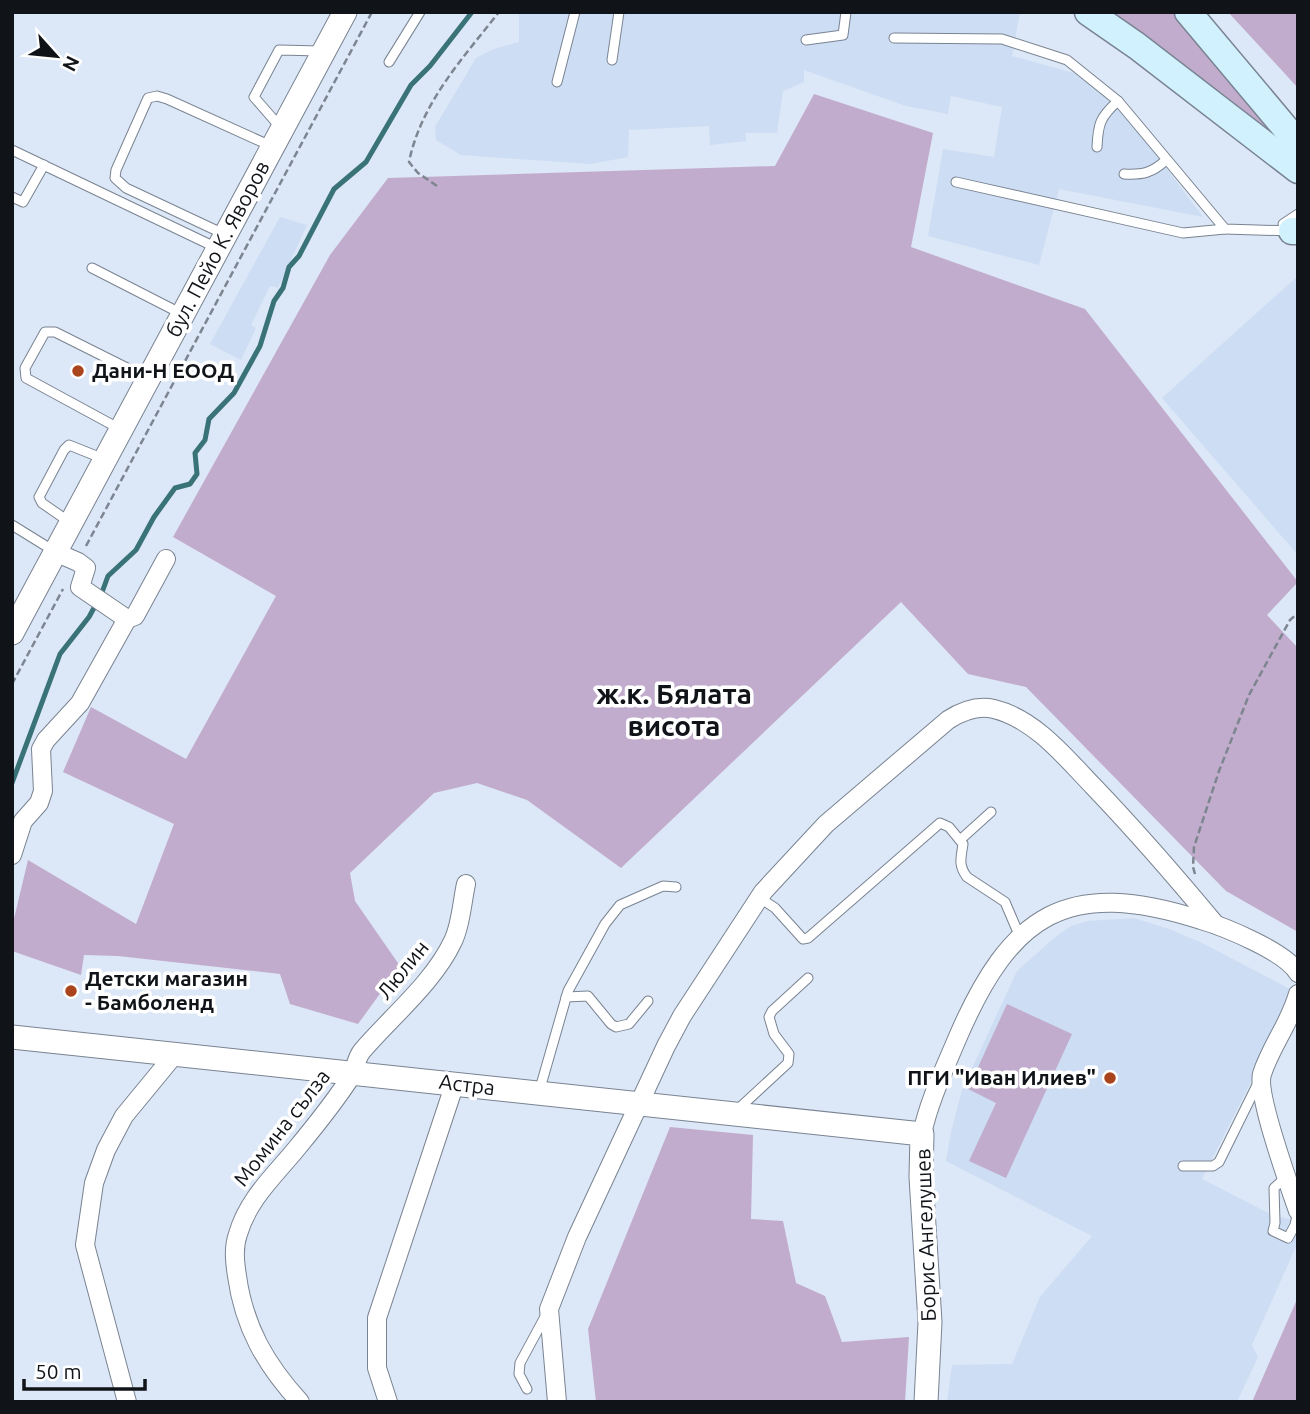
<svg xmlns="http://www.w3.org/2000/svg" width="1310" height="1414" font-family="Ubuntu,sans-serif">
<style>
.built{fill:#cdddf3}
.green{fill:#c2accd}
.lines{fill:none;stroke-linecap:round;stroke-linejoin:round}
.stream{stroke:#397378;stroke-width:5}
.service-casing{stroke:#798391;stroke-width:11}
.minor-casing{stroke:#798391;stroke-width:20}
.tertiary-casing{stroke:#798391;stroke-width:25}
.secondary-casing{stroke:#798391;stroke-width:29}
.path{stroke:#7d8590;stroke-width:2.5;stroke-dasharray:7 3.5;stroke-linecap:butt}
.service{stroke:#fff;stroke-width:9}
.minor{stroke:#fff;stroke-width:18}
.tertiary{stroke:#fff;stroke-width:23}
.secondary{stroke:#d1f1fe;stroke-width:26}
.poi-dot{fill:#aa441d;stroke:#fff;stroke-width:2.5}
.labels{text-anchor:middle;stroke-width:7;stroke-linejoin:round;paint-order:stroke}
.street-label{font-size:21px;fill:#101419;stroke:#fff}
.poi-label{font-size:21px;font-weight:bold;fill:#101419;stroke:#fff;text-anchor:start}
.district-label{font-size:28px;font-weight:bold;fill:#101419;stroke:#fff}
</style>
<rect width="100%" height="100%" fill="#dce7f7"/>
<g class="built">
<path d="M 519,12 L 1020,12 L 1012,56 L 1074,73 L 1107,98 L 1139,132 L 1203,217 L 1059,189 L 1039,265 L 928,236 L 943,149 L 994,157 L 1002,107 L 951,96 L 948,114 L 906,106 L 804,70 L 804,82 L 783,91 L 777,133 L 746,133 L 746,141 L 710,145 L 709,126 L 629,130 L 628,157 L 590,164 L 461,155 L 436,140 L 435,127 L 476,58 L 494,49 L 519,42 Z"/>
<path d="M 280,217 L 307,225 L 278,288 L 270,286 L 251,325 L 256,328 L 241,360 L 210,344 Z"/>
<path d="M 1298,276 L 1298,555 L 1162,398 Z"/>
<path d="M 1134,918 L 1169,929 L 1200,942 L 1290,989 L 1276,1032 L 1202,1179 L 1272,1215 L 1298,1221 L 1298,1242 L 1252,1345 L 1258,1357 L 1237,1402 L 947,1402 L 952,1365 L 1012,1364 L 1040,1297 L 1092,1236 L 946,1161 L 951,1132 L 962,1090 L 1017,971 L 1053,939 L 1071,926 L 1088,921 Z"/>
</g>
<g class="green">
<path d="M 1114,12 L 1177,12 L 1298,162 Z"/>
<path d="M 1228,12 L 1298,12 L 1298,88 Z"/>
<path d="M 814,94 L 933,133 L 911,247 L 1085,309 L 1298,582 L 1267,615 L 1298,648 L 1298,932 L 1226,891 L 1026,687 L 968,674 L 901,602 L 621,868 L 527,800 L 477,783 L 434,793 L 350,873 L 355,901 L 400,966 L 358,1024 L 290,1004 L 280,974 L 118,956 L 84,955 L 81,975 L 12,951 L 12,927 L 28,860 L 136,924 L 174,824 L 63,772 L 91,707 L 186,759 L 276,596 L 173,537 L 330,255 L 388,178 L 775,166 Z"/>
<path d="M 1007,1004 L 1072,1034 L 1006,1178 L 969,1161 L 996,1103 L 968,1089 Z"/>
<path d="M 670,1127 L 753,1135 L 751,1219 L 783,1221 L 796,1283 L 825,1296 L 842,1342 L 909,1337 L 905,1402 L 596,1402 L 588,1329 Z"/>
<path d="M 1298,1297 L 1298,1402 L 1252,1402 Z"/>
</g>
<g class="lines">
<path class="stream" d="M 12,783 L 60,654 L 89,617 L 101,595 L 108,576 L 136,550 L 154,517 L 175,488 L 190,484 L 197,474 L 195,453 L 205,440 L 209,419 L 234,393 L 260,346 L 274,301 L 283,288 L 289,267 L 299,256 L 334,189 L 366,162 L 411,85 L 430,66 L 472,12"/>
<g class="service-casing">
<g id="service">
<path d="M 894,38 L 1002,39 L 1067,60 L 1118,101 L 1225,229 L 1291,231"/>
<path d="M 806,40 L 843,35 L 846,12"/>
<path d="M 612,60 L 619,12"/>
<path d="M 389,62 L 420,12"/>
<path d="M 557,82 L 575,12"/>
<path d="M 281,128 L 254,97 L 279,50 L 320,51"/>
<path d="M 1097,147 C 1098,124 1100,117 1118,101"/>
<path d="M 12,150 L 217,248"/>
<path d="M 1124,174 C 1143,175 1152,173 1166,160"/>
<path d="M 956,182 L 1183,233 L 1225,229"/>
<path d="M 12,197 L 23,202 L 44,165"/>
<path d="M 1283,224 L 1298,214"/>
<path d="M 226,235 L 126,188 L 115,178 L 116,170 L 148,98 L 157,96 L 167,99 L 271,146"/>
<path d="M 92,268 L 182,314"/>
<path d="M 120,429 L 26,378 L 25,368 L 45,332 L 55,332 L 149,379"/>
<path d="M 71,523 L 42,503 L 39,497 L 64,450 L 69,445 L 104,459"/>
<path d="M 12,525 L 54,551"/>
<path d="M 960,840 L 991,812"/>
<path d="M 760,898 L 775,908 L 803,939 L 808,938 L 940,823 L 949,827 L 963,844 C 961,858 958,865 967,877 L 1005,902 L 1020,937"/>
<path d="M 566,997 L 588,996 L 611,1024 L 616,1027 L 629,1024 L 648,1001"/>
<path d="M 539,1092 L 568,991 L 605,924 L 620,905 L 663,886 L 676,887"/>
<path d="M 736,1111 L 788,1063 L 789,1054 L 774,1034 L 769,1017 L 772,1011 L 808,978"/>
<path d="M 1183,1166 L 1213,1166 L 1219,1162 L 1259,1081"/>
<path d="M 1286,1177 L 1274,1188 L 1275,1223 L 1273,1231 L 1288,1238 L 1295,1225 L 1298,1211"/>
<path d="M 527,1389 L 519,1374 L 520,1363 L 547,1313"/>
</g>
</g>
<g class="minor-casing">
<g id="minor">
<path d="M 55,552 L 78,562 L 86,568 L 80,587 L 127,619"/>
<path d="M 12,855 L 23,821 L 39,803 L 43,791 L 41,749 L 46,740 L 80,703 L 127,619 L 135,616 L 166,559"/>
<path d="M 922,1134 C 929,1101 944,1070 957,1039 C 1011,913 1067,877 1201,920 C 1225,927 1286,952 1298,973"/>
<path d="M 1298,1211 C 1290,1188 1256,1093 1262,1074 C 1271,1046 1290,1023 1298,994"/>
<path d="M 127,1402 L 85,1245 L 94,1183 L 106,1150 L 124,1116 L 175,1054"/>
<path d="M 300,1402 C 266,1365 244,1327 237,1276 C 235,1263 233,1248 238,1234 C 248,1199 275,1175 297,1148 C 316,1125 336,1100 352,1075 C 356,1068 356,1058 362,1051 C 391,1017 434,982 453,941 C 461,925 462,902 466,884"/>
<path d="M 388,1402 L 377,1368 L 377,1318 L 455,1083"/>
<path d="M 557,1402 L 549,1309 L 577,1237 L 666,1046 L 682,1016 L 763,892 L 826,824 L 948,720 C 962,711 977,705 994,709 C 1035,719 1066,758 1094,787 C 1136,831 1176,877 1215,924"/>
</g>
</g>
<g class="tertiary-casing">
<g id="tertiary">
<path d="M 12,633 L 345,12"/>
<path d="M 12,1037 L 922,1134 L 921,1177 L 930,1322 L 926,1402"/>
</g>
</g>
<g class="secondary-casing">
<g id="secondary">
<path d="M 1088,12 L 1137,46 L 1298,170"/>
<path d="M 1188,12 L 1298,143"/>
<path d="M 1292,231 L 1298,231"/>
</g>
</g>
<g class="path">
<path d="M 437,186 L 418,173 L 409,162 C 421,103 463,58 499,12"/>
<path d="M 86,546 L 372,12"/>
<path d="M 12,684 L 63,589"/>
<path d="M 1195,874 L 1193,867 L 1194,847 L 1219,771 L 1249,695 L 1290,620 L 1298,613"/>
</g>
<use href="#service" class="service"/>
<use href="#minor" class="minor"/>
<use href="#tertiary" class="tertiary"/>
<use href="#secondary" class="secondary"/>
</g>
<g class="poi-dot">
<circle cx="78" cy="371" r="7"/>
<circle cx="71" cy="991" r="7"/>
<circle cx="1110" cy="1078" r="7"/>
</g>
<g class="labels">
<g class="street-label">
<text transform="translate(218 249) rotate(-62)" y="7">бул. Пейо К. Яворов</text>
<text transform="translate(403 970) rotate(-51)" y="7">Люлин</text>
<text transform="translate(467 1085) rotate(7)" y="7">Астра</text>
<text transform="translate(282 1128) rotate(-52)" y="7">Момина сълза</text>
<text transform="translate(926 1235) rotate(-92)" y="7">Борис Ангелушев</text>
</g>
<g class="poi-label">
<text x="92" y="378">Дани-Н ЕООД</text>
<text x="85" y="986">Детски магазин<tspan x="85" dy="24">- Бамболенд</tspan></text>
<text x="1096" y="1085" text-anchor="end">ПГИ "Иван Илиев"</text>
</g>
<g class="district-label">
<text x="674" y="704">ж.к. Бялата<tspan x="674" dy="32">висота</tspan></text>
</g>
</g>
<rect width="1310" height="1414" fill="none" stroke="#101419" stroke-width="28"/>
<g transform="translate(56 56) rotate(117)" stroke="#ffffff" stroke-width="5" paint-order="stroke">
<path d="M0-5L12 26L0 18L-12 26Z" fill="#101419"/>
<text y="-10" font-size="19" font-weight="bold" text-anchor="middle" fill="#101419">N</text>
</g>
<path d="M24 1379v10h121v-10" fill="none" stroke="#101419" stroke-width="3.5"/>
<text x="35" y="1379" font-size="21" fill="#101419" stroke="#ffffff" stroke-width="5" paint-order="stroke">50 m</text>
</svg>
